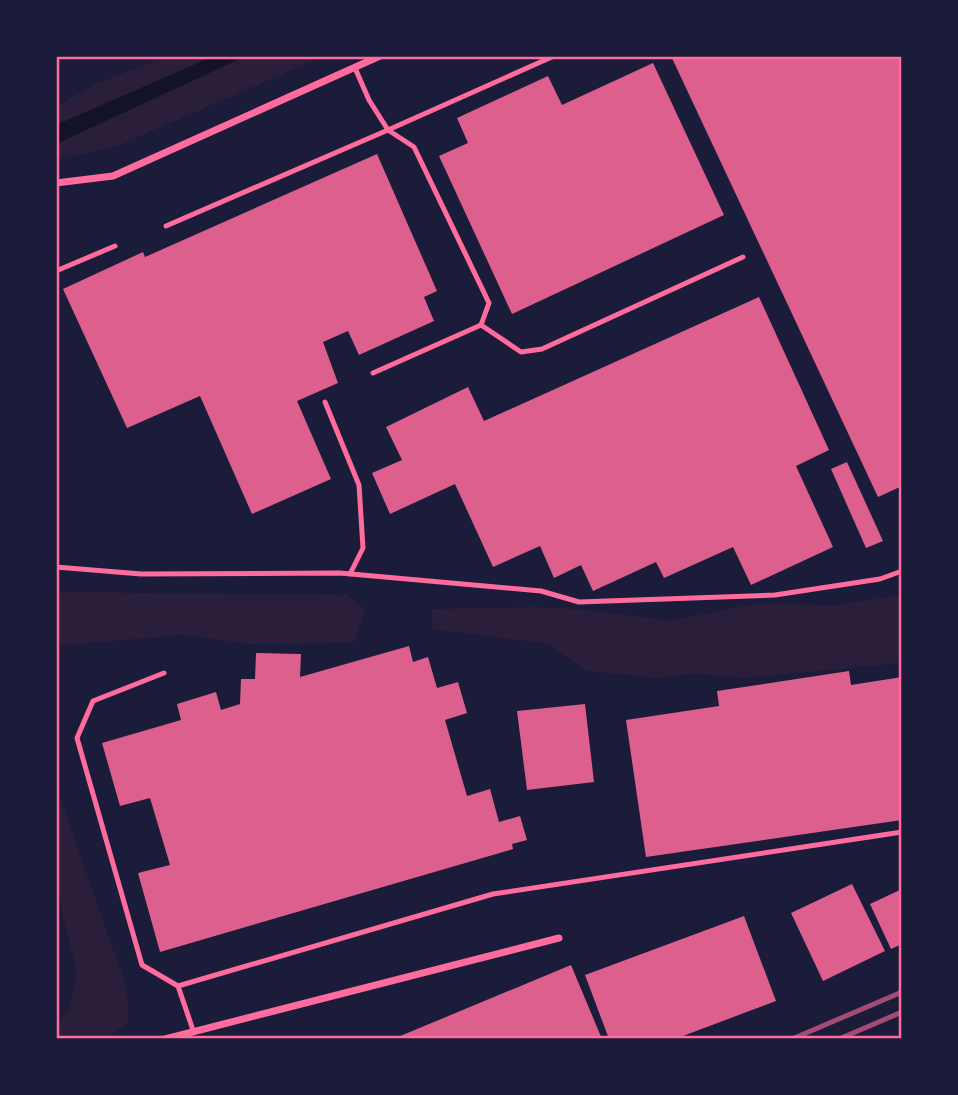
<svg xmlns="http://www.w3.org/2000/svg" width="958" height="1095" font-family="Spectral,serif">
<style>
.green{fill:#2a1e3b}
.water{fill:#12122b}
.building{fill:#dd5f8e}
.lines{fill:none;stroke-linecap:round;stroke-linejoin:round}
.service{stroke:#ff6b9d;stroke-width:5}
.minor{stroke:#ff6b9d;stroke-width:7}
.rail{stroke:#a44b75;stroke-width:5}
.neatline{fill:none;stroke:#ff6b9d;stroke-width:2.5}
</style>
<rect width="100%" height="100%" fill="#1b1b3a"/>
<g class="green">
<path d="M 168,56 L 325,56 L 117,146 L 56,160 L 56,106 L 98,83 Z"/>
<path d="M 56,592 L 347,595 L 366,610 L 353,643 L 249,644 L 182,635 L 56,646 Z"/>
<path d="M 902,595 L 902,663 L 746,678 L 694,674 L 657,678 L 586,671 L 549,644 L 432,629 L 432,609 L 537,607 L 588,610 L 670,621 L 755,604 L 836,605 Z"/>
<path d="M 56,786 L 126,986 L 129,1021 L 107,1039 L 56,1039 L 56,1025 L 69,1009 L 77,974 L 56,888 Z"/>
</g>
<path class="water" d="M 214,56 L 246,56 L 56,144 L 56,125 Z"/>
<g class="building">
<path d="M 671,56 L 902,56 L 902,486 L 878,497 Z"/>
<path d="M 653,63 L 724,215 L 512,314 L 439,156 L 468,143 L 457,118 L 548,76 L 562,105 Z"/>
<path d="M 377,154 L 437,291 L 424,297 L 434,321 L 359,355 L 348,331 L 323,342 L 338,383 L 297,401 L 331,479 L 252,514 L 200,396 L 127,428 L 63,289 L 143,252 L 145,257 Z"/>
<path d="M 759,297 L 829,450 L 796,466 L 833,547 L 751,585 L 733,547 L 664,578 L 656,562 L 593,591 L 581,565 L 554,578 L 540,546 L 493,567 L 455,484 L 390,514 L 372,473 L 402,460 L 386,427 L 468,387 L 484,421 Z"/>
<path d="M 847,462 L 883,541 L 866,548 L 831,469 Z"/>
<path d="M 409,646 L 413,662 L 428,657 L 437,688 L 458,682 L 467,713 L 445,720 L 467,796 L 490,789 L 499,822 L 520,816 L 527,840 L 512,844 L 513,849 L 160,952 L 138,873 L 170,865 L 150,798 L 120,806 L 102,743 L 181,720 L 177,704 L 216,692 L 221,710 L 240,704 L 241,679 L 255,679 L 256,653 L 301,654 L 300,677 Z"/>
<path d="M 849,671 L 851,685 L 902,677 L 902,820 L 646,857 L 626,720 L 719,706 L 717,691 Z"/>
<path d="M 585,704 L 594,782 L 527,790 L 517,711 Z"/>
<path d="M 852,884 L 885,951 L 823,981 L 791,913 Z"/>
<path d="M 902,889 L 902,944 L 891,949 L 870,904 Z"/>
<path d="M 744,916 L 776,1001 L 675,1039 L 609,1039 L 585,975 Z"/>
<path d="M 571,965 L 602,1039 L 393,1039 Z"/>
</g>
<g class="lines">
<g class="service">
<path d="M 355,68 L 369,100 L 388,130 L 554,56"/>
<path d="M 166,226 L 388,130 L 414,147 L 489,303 L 481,325 L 373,373"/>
<path d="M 56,271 L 115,246"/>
<path d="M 481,325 L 521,352 L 542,349 L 743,257"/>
<path d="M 325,402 L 359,485 L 363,548 L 350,574"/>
<path d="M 56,567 L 141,574 L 340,573 L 541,591 L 579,602 L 775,595 L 880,579 L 902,571"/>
<path d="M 164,673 L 93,701 L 77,738 L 142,965 L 178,986 L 193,1030"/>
<path d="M 178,986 L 493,894 L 902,832"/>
</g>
<g class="minor">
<path d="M 56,183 L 113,176 L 380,56"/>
<path d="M 165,1039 L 559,938"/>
</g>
<g class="rail">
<path d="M 792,1039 L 902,992"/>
<path d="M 839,1039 L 902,1012"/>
</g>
</g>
<rect width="958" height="1095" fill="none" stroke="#1b1b3a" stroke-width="116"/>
<rect x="58" y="58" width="842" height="979" class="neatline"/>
</svg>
